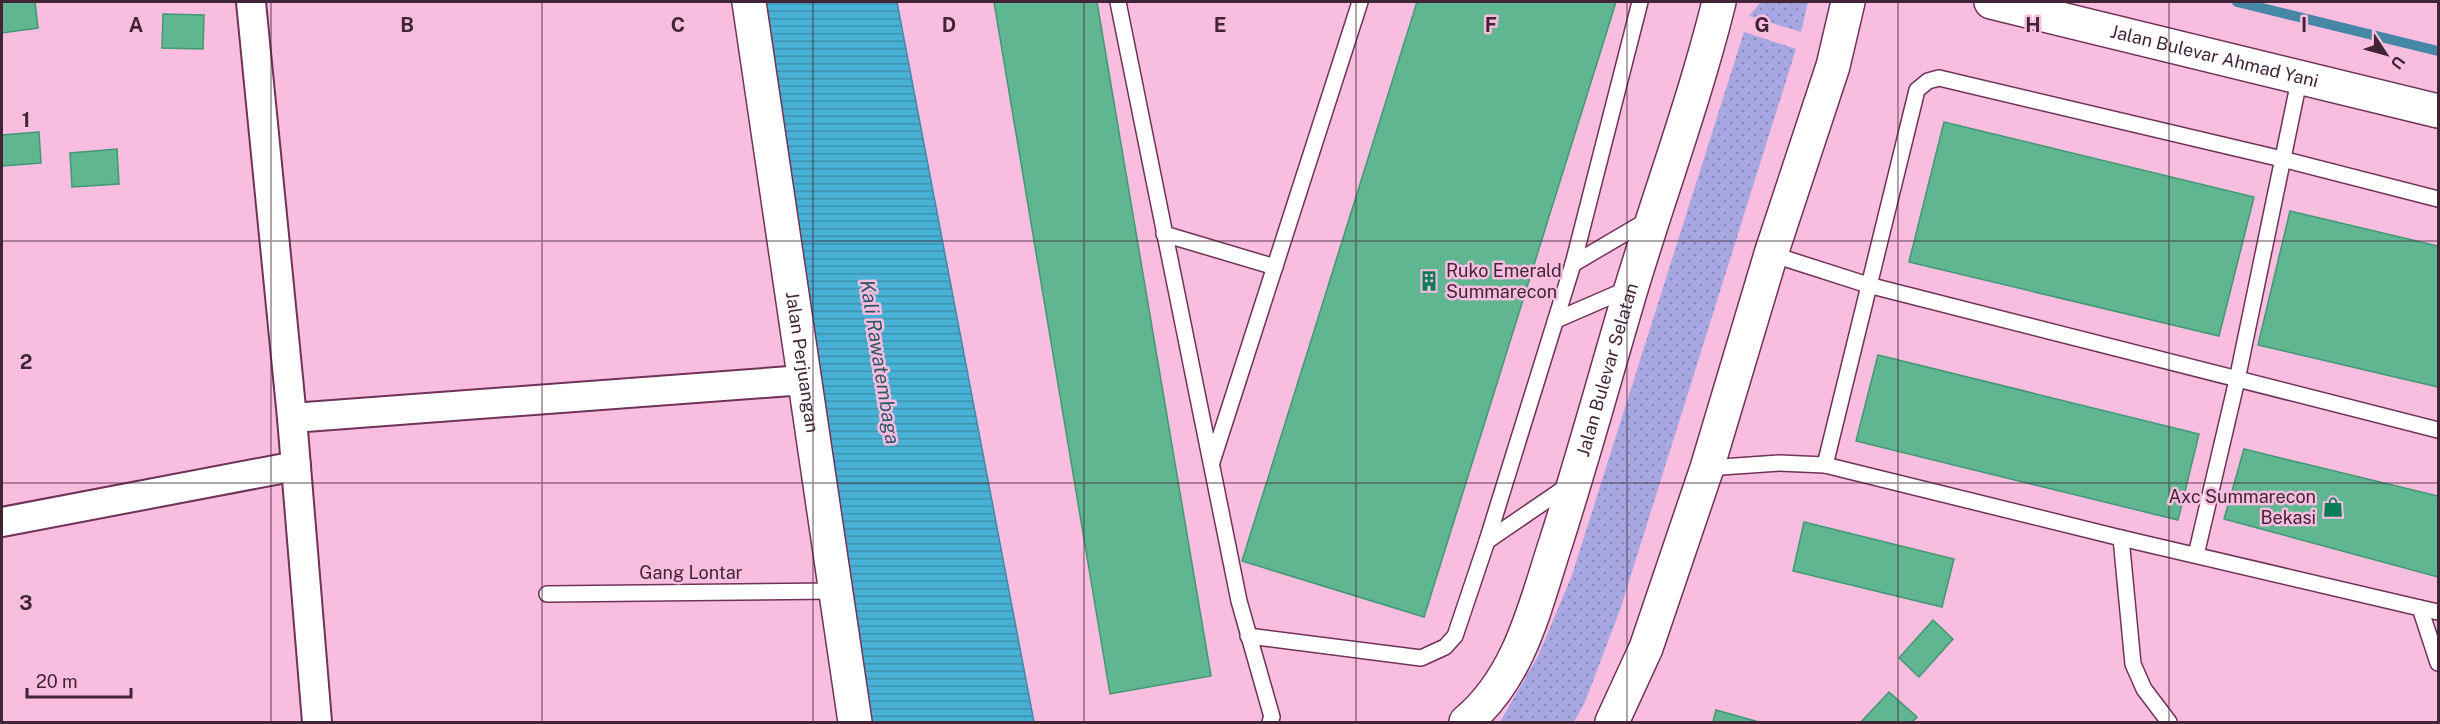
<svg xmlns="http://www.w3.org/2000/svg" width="2440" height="724" font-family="'Public Sans',sans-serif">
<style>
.grass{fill:url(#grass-dots)}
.water{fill:url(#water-rules);stroke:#4687a5;stroke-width:1.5}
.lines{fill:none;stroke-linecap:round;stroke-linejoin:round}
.stream{stroke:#4687a5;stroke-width:10}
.building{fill:#5fb691;stroke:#419875;stroke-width:1.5}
.lane-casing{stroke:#703259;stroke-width:18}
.street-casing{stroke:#703259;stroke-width:32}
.primary-casing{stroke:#703259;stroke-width:36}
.lane{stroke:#fff;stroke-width:15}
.street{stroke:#fff;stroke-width:28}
.primary{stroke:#fff;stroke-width:33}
.grid{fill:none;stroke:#412536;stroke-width:1.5;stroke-opacity:0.55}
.labels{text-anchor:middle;stroke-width:5;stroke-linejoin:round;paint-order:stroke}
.street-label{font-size:18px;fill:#412536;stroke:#f9bddf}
.poi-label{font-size:18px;fill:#412536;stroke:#f9bddf;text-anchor:start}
.water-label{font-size:20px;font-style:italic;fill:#2c5868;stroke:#f9bddf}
.grid-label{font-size:20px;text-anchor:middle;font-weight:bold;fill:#412536;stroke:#f9bddf;stroke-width:5;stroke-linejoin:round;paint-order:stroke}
</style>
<defs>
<pattern id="grass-dots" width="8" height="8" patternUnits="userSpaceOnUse" patternTransform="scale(1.5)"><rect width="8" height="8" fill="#a7a8e2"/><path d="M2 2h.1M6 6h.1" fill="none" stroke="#8a89b8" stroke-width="1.8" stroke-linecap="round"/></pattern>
<pattern id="water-rules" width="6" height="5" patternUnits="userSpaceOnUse" patternTransform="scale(1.5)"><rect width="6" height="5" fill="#48b1d5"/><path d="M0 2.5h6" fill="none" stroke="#3e90ae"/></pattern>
</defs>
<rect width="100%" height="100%" fill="#f9bddf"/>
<g class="grass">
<path d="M 1761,2 L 1808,2 L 1801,32 L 1749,16 Z"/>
<path d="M 1744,32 L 1796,49 L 1620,610 L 1585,702 L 1574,722 L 1500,722 L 1539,654 L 1572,575 Z"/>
</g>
<path class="water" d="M 749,2 L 897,2 L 1034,722 L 855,722 Z"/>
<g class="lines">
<path class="stream" d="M 2237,2 L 2438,51"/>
</g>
<g class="building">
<path d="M 2,2 L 35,2 L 38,28 L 2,33 Z"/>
<path d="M 994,2 L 1097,2 L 1211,676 L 1110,694 Z"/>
<path d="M 1417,2 L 1616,2 L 1424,617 L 1242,561 Z"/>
<path d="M 163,14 L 204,15 L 203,49 L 162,48 Z"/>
<path d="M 1944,122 L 2254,197 L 2219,336 L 1909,262 Z"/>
<path d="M 39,132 L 41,163 L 2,166 L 2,135 Z"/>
<path d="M 117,149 L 119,184 L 72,187 L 70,153 Z"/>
<path d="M 2290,211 L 2438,246 L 2438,387 L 2258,345 Z"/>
<path d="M 1878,355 L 2199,434 L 2178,520 L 1856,441 Z"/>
<path d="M 2244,449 L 2438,496 L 2438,577 L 2224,519 Z"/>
<path d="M 1804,522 L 1954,559 L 1942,607 L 1793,571 Z"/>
<path d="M 1933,620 L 1953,639 L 1919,677 L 1899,658 Z"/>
<path d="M 1889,692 L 1917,717 L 1912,722 L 1861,722 Z"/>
<path d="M 1716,710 L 1759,722 L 1713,722 Z"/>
</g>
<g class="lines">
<g class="lane-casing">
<g id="lane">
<path d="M 1118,2 L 1239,601 L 1272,717 L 1270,722"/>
<path d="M 2438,199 L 2282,159 L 1939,78 L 1928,81 L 1917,90 L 1825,465 L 2121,538 L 2420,608 L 2438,663"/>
<path d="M 1164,234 L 1275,267"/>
<path d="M 1771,254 L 1868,285 L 2438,430"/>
<path d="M 1573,264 L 1648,220"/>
<path d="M 1556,320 L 1630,288"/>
<path d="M 1212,462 L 1360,2"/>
<path d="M 1707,468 L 1779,463 L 1825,465"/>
<path d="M 2121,538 L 2133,664 L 2144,689 L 2169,722"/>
<path d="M 1487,541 L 1569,485"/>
<path d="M 2196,555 L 2237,380 L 2300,76"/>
<path d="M 547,594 L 835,591"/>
<path d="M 2420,608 L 2438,612"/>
<path d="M 1248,636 L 1421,658 L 1445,647 L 1455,636 L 1487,541 L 1573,264 L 1640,2"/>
</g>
</g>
<g class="street-casing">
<g id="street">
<path d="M 251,2 L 292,418 L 317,722"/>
<path d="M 292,418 L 804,380"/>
<path d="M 2,522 L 296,466"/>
</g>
</g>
<g class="primary-casing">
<g id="primary">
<path id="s1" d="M 749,2 L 855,722"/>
<path id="s2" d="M 1991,2 L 2438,111"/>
<path id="s3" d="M 1466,722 C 1520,677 1535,606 1556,542 C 1583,458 1606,373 1631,289 C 1660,193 1695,99 1719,2"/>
<path d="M 1612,722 L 1646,648 L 1707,468 L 1771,254 L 1833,66 L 1848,2"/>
</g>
</g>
<use href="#lane" class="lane"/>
<use href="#street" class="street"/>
<use href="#primary" class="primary"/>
</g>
<path class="grid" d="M 271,2 L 271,722M 542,2 L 542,722M 813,2 L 813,722M 1084,2 L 1084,722M 1356,2 L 1356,722M 1627,2 L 1627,722M 1898,2 L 1898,722M 2169,2 L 2169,722M 2,241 L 2438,241M 2,483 L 2438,483"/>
<defs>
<g id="building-bare" transform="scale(1.62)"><path d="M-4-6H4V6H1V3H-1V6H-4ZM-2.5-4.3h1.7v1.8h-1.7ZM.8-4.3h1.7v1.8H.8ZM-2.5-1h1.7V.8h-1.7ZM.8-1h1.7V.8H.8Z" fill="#0b7c58" stroke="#f9bddf" stroke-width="2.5" paint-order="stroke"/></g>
<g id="shop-bare" transform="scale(1.62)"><path d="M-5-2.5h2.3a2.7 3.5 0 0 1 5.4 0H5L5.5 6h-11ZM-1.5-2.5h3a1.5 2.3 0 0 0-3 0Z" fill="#0b7c58" stroke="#f9bddf" stroke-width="2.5" paint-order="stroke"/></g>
</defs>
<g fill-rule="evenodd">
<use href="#building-bare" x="1429" y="281"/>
<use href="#shop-bare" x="2333" y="507"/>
</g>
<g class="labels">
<g class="street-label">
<text dy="6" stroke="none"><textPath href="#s2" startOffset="230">Jalan Bulevar Ahmad Yani</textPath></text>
<text dy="6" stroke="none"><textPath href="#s1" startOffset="364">Jalan Perjuangan</textPath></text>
<text dy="6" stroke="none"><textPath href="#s3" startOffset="384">Jalan Bulevar Selatan</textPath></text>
<text x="691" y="579">Gang Lontar</text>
</g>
<g class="poi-label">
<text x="1446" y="277">Ruko Emerald<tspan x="1446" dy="21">Summarecon</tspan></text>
<text x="2316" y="503" text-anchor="end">Axc Summarecon<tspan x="2316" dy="21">Bekasi</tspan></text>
</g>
<g class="water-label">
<text transform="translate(880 362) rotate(81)" y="7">Kali Rawatembaga</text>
</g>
</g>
<g class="grid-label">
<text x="136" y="32">A</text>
<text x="407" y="32">B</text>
<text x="678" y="32">C</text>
<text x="949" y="32">D</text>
<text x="1220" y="32">E</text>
<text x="1491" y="32">F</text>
<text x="1762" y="32">G</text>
<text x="2033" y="32">H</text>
<text x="2304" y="32">I</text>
<text x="26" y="127">1</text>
<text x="26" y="369">2</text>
<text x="26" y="610">3</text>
</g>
<rect width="2440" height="724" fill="none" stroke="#412536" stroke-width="6"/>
<g transform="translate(2386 54) rotate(126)" stroke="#f9bddf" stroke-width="4.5" paint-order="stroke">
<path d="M0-4.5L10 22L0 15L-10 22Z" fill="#412536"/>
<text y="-9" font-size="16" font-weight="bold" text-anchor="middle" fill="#412536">U</text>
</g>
<path d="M27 688v9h104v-9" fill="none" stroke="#412536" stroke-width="3"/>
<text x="36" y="688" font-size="18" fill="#412536" stroke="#f9bddf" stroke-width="4.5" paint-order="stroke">20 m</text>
</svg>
